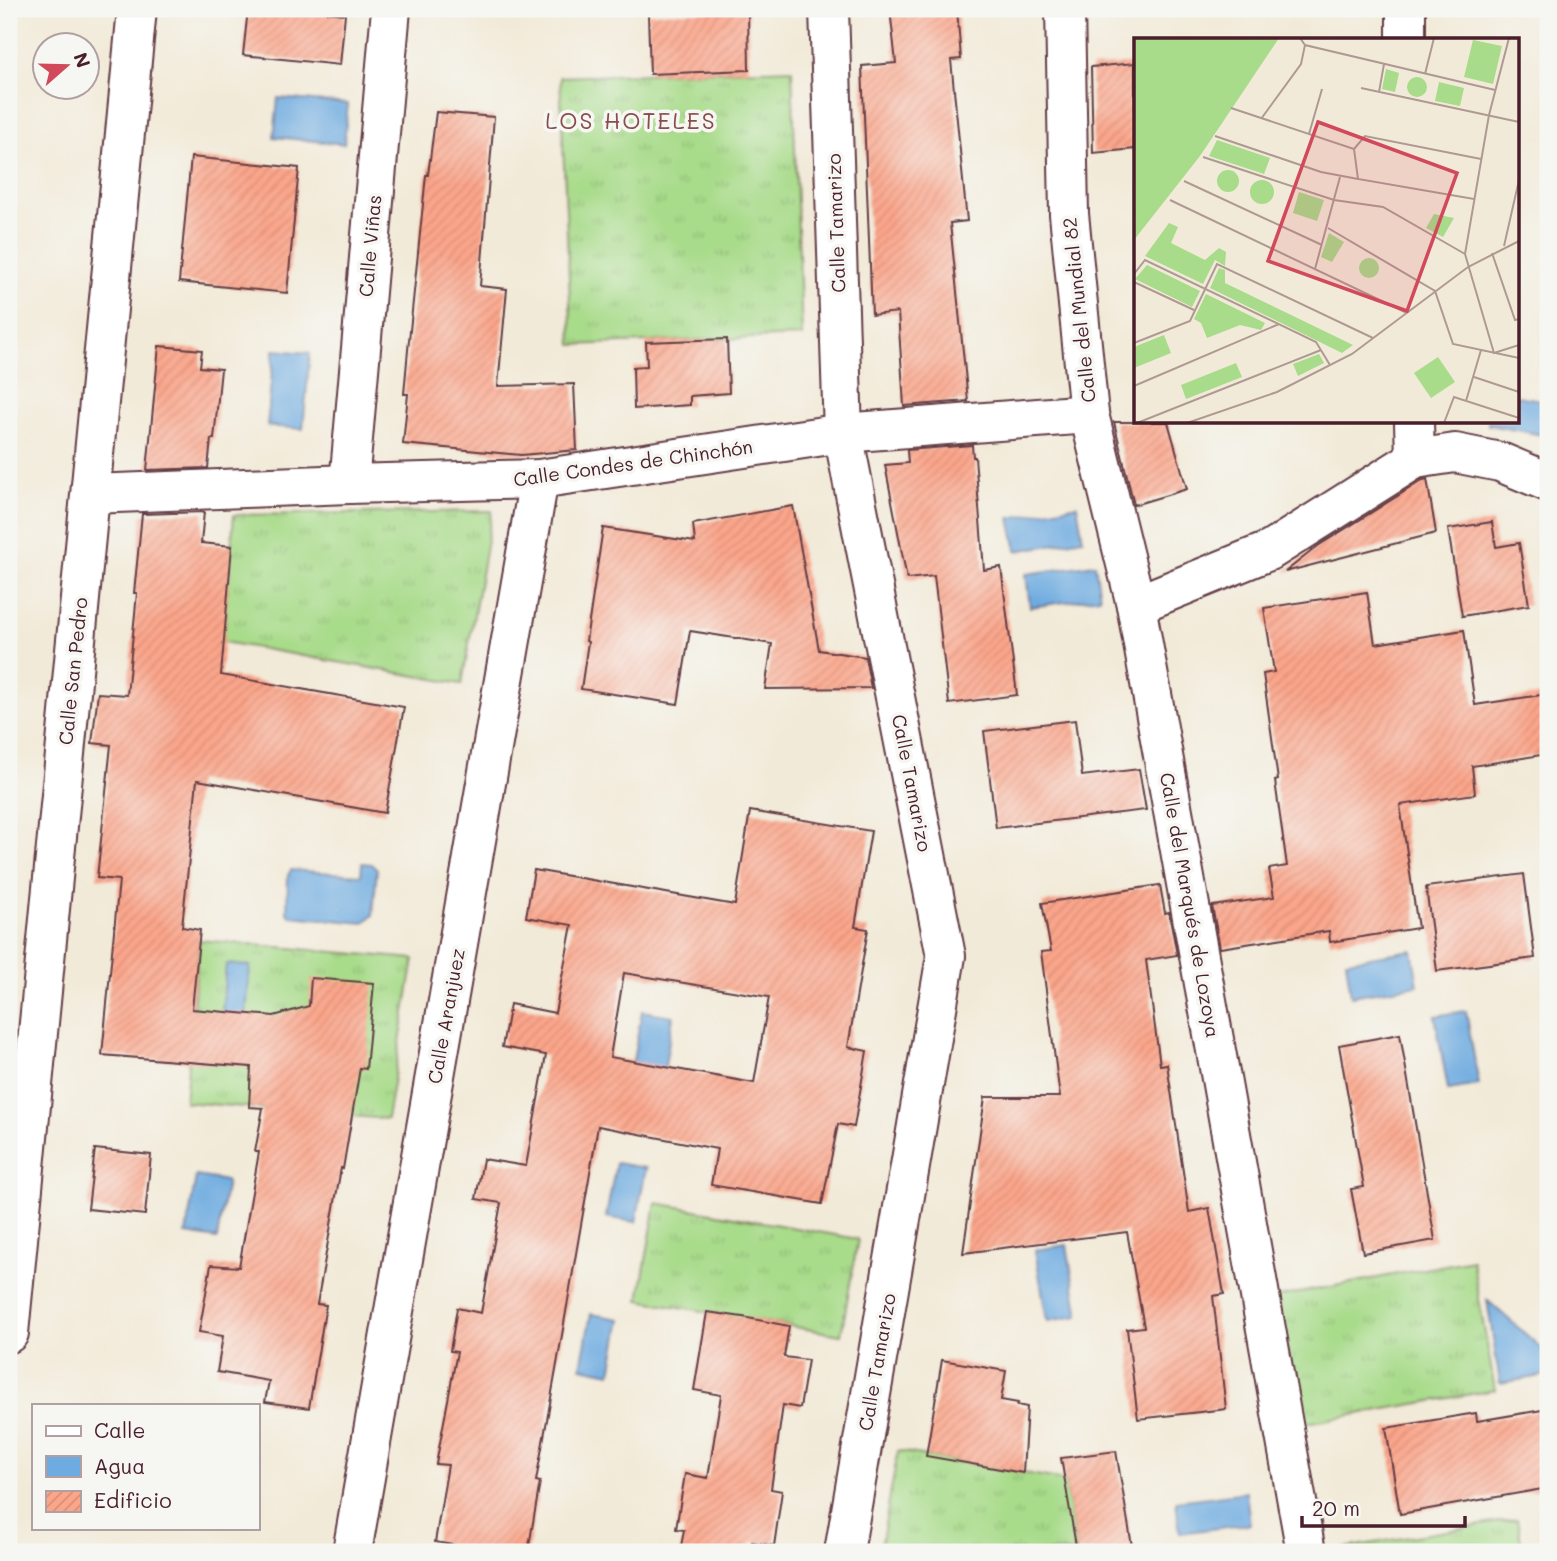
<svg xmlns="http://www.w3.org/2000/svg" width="1557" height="1561" font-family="Mali,sans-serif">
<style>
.grass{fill:url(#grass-tufts);stroke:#797d5a;stroke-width:2}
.water{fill:#6eabe0;stroke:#5c6586;stroke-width:2}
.building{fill:url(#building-hatch);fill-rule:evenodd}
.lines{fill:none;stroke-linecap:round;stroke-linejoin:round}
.street-casing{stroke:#633d45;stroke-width:42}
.street{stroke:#fff;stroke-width:38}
.labels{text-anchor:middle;stroke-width:7;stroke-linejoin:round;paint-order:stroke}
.street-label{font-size:19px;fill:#4a1f2b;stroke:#f6f6f2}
.quarter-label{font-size:23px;letter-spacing:2px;fill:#884e4d;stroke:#f6f6f2}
.inset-road{fill:none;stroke:#af9993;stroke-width:2}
.view{fill:#d1495b;fill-opacity:0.15;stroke:#d1495b;stroke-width:3.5}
.inset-edge{fill:none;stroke:#4a1f2b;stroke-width:3.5}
</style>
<defs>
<pattern id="grass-tufts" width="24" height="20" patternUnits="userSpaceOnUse" patternTransform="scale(1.75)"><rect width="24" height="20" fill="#a8db8a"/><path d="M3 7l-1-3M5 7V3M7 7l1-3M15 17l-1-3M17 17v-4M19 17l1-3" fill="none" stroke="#92bc77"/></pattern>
<pattern id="building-hatch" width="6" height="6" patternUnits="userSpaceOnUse" patternTransform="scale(1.75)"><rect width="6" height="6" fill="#fba68b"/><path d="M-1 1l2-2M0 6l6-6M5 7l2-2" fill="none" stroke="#d98e78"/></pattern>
</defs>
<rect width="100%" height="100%" fill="#f6f6f2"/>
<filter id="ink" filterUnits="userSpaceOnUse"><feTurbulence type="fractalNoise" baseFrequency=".0143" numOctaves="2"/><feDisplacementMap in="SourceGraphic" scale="14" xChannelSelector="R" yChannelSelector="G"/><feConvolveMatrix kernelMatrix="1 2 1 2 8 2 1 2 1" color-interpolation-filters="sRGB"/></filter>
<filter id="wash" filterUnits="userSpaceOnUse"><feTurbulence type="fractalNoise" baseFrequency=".00686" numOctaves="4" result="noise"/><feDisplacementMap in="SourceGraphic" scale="28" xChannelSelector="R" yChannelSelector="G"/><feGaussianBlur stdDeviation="1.57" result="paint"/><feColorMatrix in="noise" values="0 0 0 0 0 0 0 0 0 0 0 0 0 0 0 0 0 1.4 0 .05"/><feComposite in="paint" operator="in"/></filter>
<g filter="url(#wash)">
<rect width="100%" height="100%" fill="#f2ead8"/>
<g class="grass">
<path d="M 792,69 L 802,336 L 572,345 L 560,77 Z"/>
<path d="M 492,511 L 462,684 L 223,642 L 234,515 Z"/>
<path d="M 199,940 L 414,959 L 387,1119 L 185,1102 Z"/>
<path d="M 656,1203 L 858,1239 L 841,1335 L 639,1300 Z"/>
<path d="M 1472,1260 L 1495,1390 L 1300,1424 L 1277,1297 Z"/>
<path d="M 898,1451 L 1065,1480 L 1077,1552 L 880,1552 Z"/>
<path d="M 1517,1519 L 1523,1552 L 1321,1552 Z"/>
</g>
<g class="water">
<path d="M 278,98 L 348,104 L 344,144 L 274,137 Z"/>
<path d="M 274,350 L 310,353 L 303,429 L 267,426 Z"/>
<path d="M 1517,396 L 1548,401 L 1548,436 L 1488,425 L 1488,422 L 1517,422 Z"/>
<path d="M 1077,505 L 1083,539 L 1017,551 L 1010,518 Z"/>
<path d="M 1095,564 L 1100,597 L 1030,607 L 1026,574 Z"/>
<path d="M 362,863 L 372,864 L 377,869 L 373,915 L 364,923 L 291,916 L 287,913 L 288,875 L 291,870 L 361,875 Z"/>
<path d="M 1412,950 L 1418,985 L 1351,996 L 1346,961 Z"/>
<path d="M 226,964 L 250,966 L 242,1064 L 218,1061 Z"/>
<path d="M 642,1011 L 673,1016 L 664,1072 L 632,1066 Z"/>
<path d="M 1466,1011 L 1479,1085 L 1448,1090 L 1435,1016 Z"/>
<path d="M 616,1163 L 646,1168 L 636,1222 L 606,1217 Z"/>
<path d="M 196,1176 L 227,1181 L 217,1239 L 186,1234 Z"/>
<path d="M 1067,1245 L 1079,1316 L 1047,1321 L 1035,1250 Z"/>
<path d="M 1487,1300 L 1548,1354 L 1548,1375 L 1500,1383 Z"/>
<path d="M 591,1314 L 621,1319 L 611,1373 L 581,1367 Z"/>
<path d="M 1246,1492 L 1250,1524 L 1180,1533 L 1176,1501 Z"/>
</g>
<g id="blocks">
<g class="building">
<path d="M 248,9 L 328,9 L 328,12 L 345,14 L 340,65 L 243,55 Z"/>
<path d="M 890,9 L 957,9 L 961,59 L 951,60 L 967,221 L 950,223 L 968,401 L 904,406 L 898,312 L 872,315 L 862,66 L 896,63 Z"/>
<path d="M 748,10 L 749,70 L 650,74 L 648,13 Z"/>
<path d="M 1135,63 L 1135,149 L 1093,153 L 1091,67 Z"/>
<path d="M 436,112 L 494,117 L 480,286 L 507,289 L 498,386 L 574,384 L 577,450 L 521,455 L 403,444 L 408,394 L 404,394 L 408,350 L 426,175 L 428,175 Z"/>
<path d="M 191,157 L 299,168 L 287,293 L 179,282 Z"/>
<path d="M 727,339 L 729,393 L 690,396 L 690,405 L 634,409 L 633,367 L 647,366 L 646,342 Z"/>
<path d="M 159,346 L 202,350 L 200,367 L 221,369 L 214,439 L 211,439 L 208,468 L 147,470 Z"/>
<path d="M 1114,422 L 1168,422 L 1187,489 L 1134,505 Z"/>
<path d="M 972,445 L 973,457 L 975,457 L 984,570 L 1001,567 L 1017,695 L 949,704 L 934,576 L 907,579 L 885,465 L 908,463 L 907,450 Z"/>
<path d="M 1427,479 L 1436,533 L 1285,572 L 1318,546 L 1423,480 Z"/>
<path d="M 793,506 L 819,650 L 865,657 L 871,688 L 765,689 L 772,644 L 690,631 L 678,704 L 581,689 L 588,642 L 586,641 L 603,528 L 695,542 L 693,524 Z"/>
<path d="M 204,512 L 201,543 L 232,546 L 221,675 L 404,707 L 385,813 L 197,780 L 182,927 L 200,930 L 192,1009 L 274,1016 L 309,1006 L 311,978 L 374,983 L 366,1069 L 360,1068 L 343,1169 L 341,1168 L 317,1304 L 326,1305 L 309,1408 L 265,1402 L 269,1381 L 217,1372 L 223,1336 L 199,1332 L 211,1265 L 239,1267 L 259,1152 L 255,1152 L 263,1108 L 249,1107 L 251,1067 L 102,1055 L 119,880 L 97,878 L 111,745 L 92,743 L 98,693 L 127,695 L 137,593 L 134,593 L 142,514 Z"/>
<path d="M 1492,522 L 1496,547 L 1519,543 L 1529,605 L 1462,616 L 1448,529 Z"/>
<path d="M 1367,592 L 1375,644 L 1464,630 L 1475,705 L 1548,694 L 1548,754 L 1472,766 L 1475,794 L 1400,805 L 1418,928 L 1330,942 L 1329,931 L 1220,948 L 1212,906 L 1274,897 L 1269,869 L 1287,866 L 1275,781 L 1278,780 L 1263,674 L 1274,672 L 1264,608 Z"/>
<path d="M 1075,720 L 1082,776 L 1139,769 L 1146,810 L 996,828 L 984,731 Z"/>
<path d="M 750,811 L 871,831 L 855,927 L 868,929 L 848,1047 L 867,1051 L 854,1127 L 838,1124 L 822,1204 L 711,1185 L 717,1149 L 598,1126 L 556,1370 L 536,1481 L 540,1482 L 528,1552 L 493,1552 L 435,1542 L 448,1465 L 436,1464 L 457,1352 L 450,1351 L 457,1308 L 481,1313 L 501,1203 L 476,1199 L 483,1159 L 526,1166 L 546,1055 L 502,1047 L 510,1004 L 555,1013 L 572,925 L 526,917 L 534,870 L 735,905 ZM 624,973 L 769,997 L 754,1083 L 610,1057 Z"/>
<path d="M 1524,874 L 1535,958 L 1437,971 L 1426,887 Z"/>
<path d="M 1160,885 L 1165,913 L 1169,912 L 1177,955 L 1146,960 L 1160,1065 L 1167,1064 L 1189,1212 L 1209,1208 L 1224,1294 L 1213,1296 L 1226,1409 L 1138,1419 L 1127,1329 L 1144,1327 L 1127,1232 L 963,1253 L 985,1097 L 1060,1097 L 1041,952 L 1051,951 L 1042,903 Z"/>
<path d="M 1400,1034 L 1435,1240 L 1363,1253 L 1351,1189 L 1364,1187 L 1339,1045 Z"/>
<path d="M 95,1149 L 151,1155 L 145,1215 L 88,1209 Z"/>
<path d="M 707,1312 L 743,1317 L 789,1326 L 784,1357 L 808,1360 L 800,1408 L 783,1405 L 771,1489 L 782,1491 L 774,1546 L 752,1542 L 751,1552 L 680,1552 L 684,1530 L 676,1529 L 685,1474 L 708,1478 L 721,1395 L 694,1390 Z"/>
<path d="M 942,1360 L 1006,1371 L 1001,1400 L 1018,1403 L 1017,1405 L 1027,1407 L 1023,1473 L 926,1456 Z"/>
<path d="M 1548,1409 L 1548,1488 L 1400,1514 L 1386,1428 L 1476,1413 L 1477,1421 Z"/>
<path d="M 1116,1451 L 1133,1552 L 1077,1552 L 1061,1458 Z"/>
</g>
</g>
</g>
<g filter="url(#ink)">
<use href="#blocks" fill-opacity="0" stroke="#633d45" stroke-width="2"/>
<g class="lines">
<g class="street-casing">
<g id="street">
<path d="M 829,9 L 843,433 L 946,956 L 844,1552"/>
<path d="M 1065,9 L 1069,214 L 1089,414 L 1136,605"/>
<path d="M 1406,9 L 1406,40"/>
<path d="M 1415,459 L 1455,453 L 1500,462 L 1548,482"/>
<path d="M 349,484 L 391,9"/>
<path d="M 91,494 L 349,484 L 539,479 L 843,433 L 1089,414"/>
<path d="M 9,1333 L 137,9"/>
<path d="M 352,1552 L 539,479"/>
<path d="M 1306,1552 L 1136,605 L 1271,550 L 1415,459 L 1414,422"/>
</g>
</g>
<use href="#street" class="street"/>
</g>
</g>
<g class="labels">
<g class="street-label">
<text transform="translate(836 223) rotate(-92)" y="7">Calle Tamarizo</text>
<text transform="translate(370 246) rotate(-85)" y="7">Calle Viñas</text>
<text transform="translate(1079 310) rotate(-96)" y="7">Calle del Mundial 82</text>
<text transform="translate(633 463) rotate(-8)" y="7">Calle Condes de Chinchón</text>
<text transform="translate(73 671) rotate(-84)" y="7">Calle San Pedro</text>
<text transform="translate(912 783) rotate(79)" y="7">Calle Tamarizo</text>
<text transform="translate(1190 905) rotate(80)" y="7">Calle del Marqués de Lozoya</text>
<text transform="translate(446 1016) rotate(-80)" y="7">Calle Aranjuez</text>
<text transform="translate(877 1362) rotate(-80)" y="7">Calle Tamarizo</text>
</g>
<g class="quarter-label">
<text x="631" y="129">LOS HOTELES</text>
</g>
</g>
<g transform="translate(1134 38)">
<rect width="385" height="385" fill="#f2ead8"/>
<path d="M 0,0 L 145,0 L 66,118 L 0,202 ZM 339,2 L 368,8 L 359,46 L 330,39 ZM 252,31 L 265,35 L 261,54 L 248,51 ZM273 49a10 10 0 1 1 20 0a10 10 0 1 1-20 0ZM 305,44 L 330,50 L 326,68 L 301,63 ZM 83,102 L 136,120 L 130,136 L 75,118 ZM83 143a11 11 0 1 1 22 0a11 11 0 1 1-22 0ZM116 154a12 12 0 1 1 24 0a12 12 0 1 1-24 0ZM 165,154 L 190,162 L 183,183 L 159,175 ZM 300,176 L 320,180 L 309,199 L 292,190 ZM 35,185 L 44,189 L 37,205 L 71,222 L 85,210 L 92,214 L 91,228 L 81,222 L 69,246 L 11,218 ZM 195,195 L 210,204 L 198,224 L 187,219 ZM225 230a10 10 0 1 1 20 0a10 10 0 1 1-20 0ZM 13,227 L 66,253 L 58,269 L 1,241 ZM 85,230 L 91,232 L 91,245 L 219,307 L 208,315 L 76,250 ZM 72,256 L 131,285 L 127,292 L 106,287 L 73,300 L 67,285 L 60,281 ZM 30,297 L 37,315 L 0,330 L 0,309 ZM 185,316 L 190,325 L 164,338 L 159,326 ZM 102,325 L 108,339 L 52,361 L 47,347 Z" fill="#a8db8a"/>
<path d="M 304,319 L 321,344 L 297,360 L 280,335 Z" fill="#a8db8a"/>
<path class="inset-road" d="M 166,0 L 171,7 L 361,52M 375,0 L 355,77 L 331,216 L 360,315 L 385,307M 291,36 L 300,0M 227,50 L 385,84M 245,54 L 250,26M 97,70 L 220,111 L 224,141 L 340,161M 127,81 L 167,26 L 171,7M 175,96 L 188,51M 81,98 L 187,134 L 224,141M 220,111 L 231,98 L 347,121M 69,119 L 200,162 L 249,169 L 331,216M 50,143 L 188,207M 36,162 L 273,275M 194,190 L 301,253 L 319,306 L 385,320M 370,208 L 385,142M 358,215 L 381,282 L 385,281M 181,231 L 206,139M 0,236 L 11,222 L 182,304 L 196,327M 0,244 L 60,272M 0,305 L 56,283 L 83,226 L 239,300M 340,339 L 385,354M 0,348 L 145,286M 332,363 L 347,312M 3,385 L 187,312M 53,385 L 143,354 L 218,316 L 334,229 L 385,203M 310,385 L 320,359 L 385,380"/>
<path class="view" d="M 184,84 L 323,135 L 273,273 L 134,223 Z"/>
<rect width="385" height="385" class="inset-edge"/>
</g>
<rect width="1557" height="1561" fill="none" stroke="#f6f6f2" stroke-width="35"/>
<rect x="32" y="1404" width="228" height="126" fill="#f6f6f2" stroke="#b1a0a2" stroke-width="2"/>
<rect x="46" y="1426" width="35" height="10" fill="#ffffff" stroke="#b1a0a2" stroke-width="2"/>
<text x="94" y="1438" font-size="21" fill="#4a1f2b">Calle</text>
<rect x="46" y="1456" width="35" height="21" fill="#6eabe0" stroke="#b1a0a2" stroke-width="2"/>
<text x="94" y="1474" font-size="21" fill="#4a1f2b">Agua</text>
<rect x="46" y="1491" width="35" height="21" fill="url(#building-hatch)" stroke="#b1a0a2" stroke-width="2"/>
<text x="94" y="1508" font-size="21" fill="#4a1f2b">Edificio</text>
<g transform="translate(66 66) rotate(70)"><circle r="33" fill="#f6f6f2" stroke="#b1a0a2" stroke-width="2"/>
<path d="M0-5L12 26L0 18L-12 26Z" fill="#d1495b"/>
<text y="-10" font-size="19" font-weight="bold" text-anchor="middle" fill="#4a1f2b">N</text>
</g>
<path d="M1302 1516v10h163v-10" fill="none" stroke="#4a1f2b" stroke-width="3.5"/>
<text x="1312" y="1516" font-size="21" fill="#4a1f2b" stroke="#f6f6f2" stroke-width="5" paint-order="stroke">20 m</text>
</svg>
